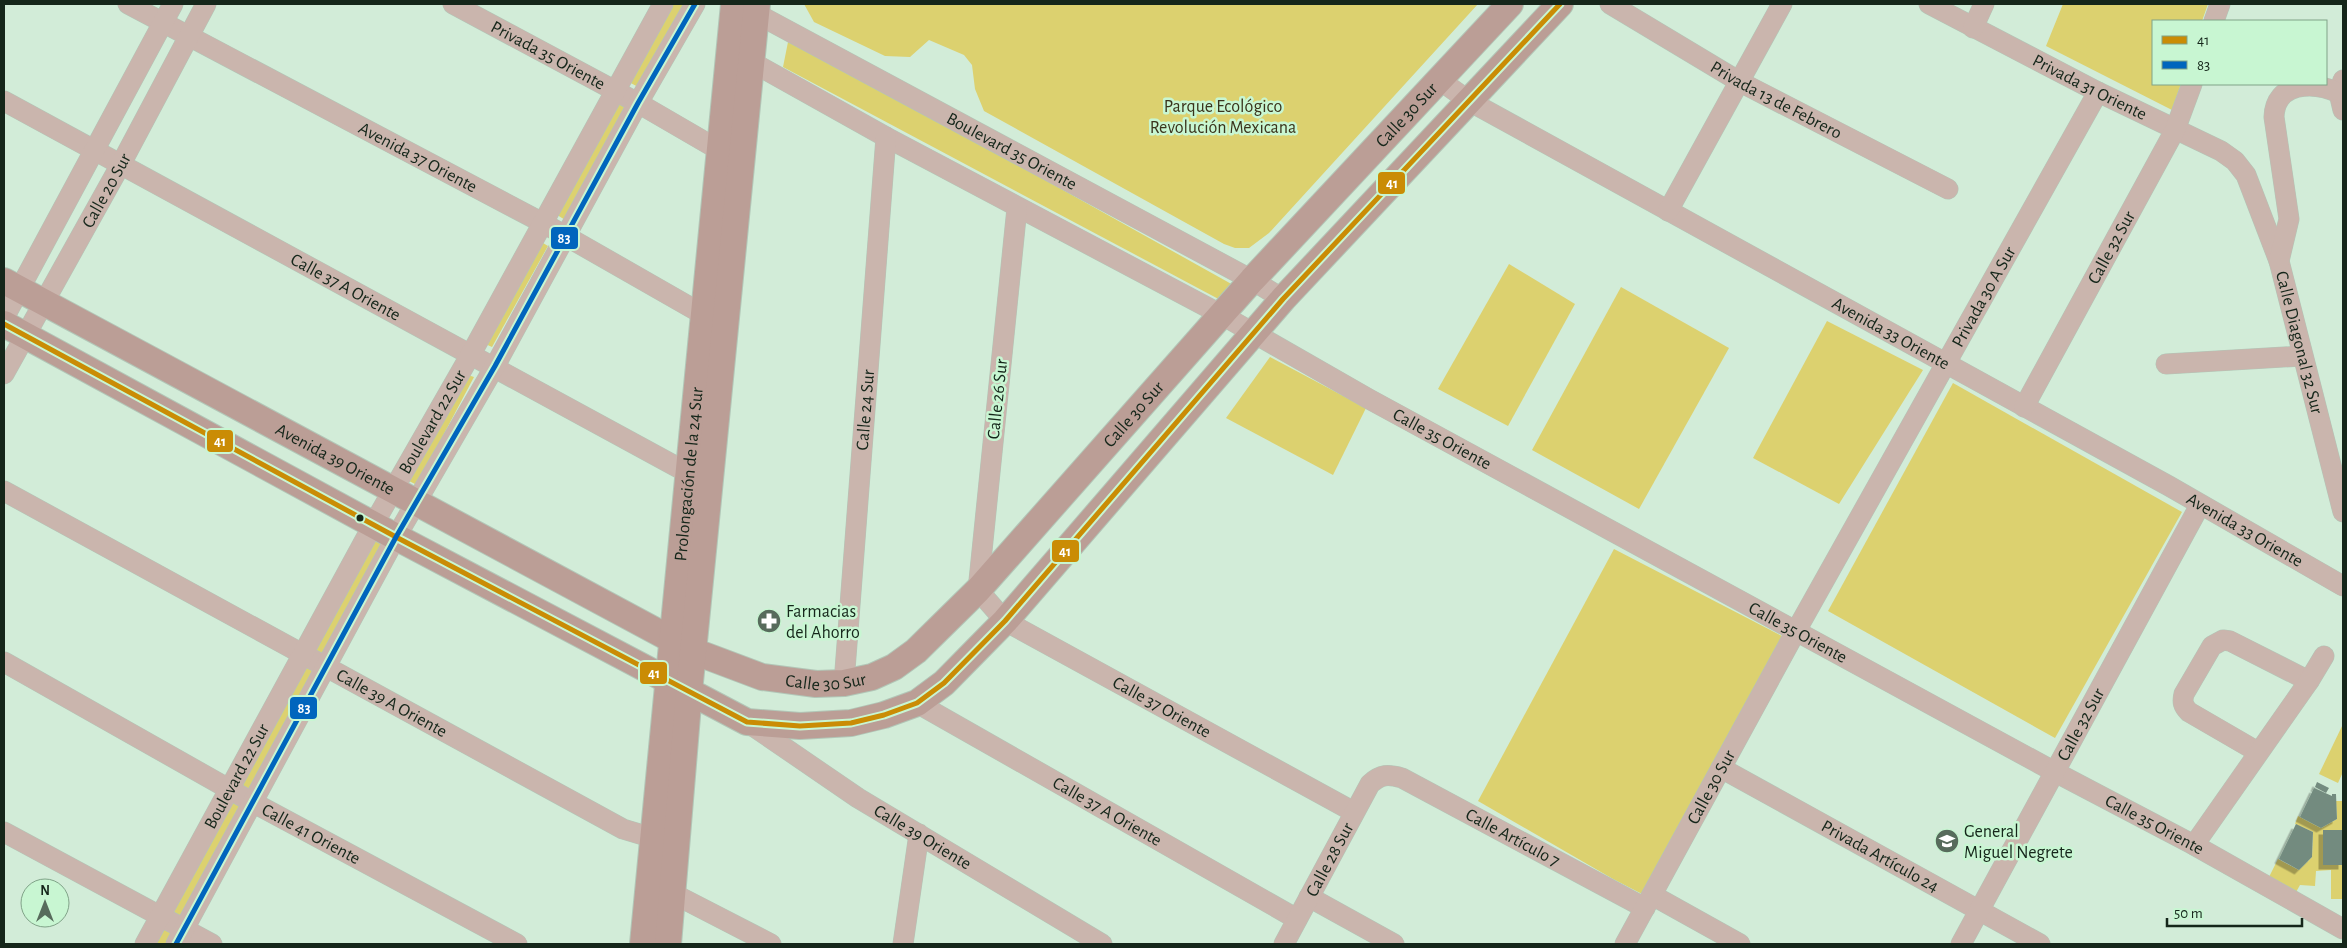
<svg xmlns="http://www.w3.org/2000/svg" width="2347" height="948" font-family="'Alegreya Sans',sans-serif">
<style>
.green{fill:#dcd16f}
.building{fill:#738b7f;filter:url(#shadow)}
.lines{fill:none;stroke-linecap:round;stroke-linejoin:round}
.minor-casing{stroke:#b2c6b7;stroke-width:21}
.major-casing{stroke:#b2c6b7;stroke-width:28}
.minor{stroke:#cab5ad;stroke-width:20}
.major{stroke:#bb9e96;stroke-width:26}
.bus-1-casing{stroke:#c8f6d2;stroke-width:9}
.bus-2-casing{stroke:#c8f6d2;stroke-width:9}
.bus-1{stroke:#ca8c05;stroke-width:5}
.bus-2{stroke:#0065bd;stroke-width:5}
.bus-dot{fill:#15261a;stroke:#c8f6d2;stroke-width:2}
.labels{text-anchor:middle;stroke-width:5;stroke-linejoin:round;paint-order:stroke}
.street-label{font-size:18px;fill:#15261a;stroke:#c8f6d2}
.park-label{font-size:18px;fill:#3a331b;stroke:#c8f6d2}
.poi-label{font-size:18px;fill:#15261a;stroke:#c8f6d2;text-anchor:start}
.line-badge{stroke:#c8f6d2;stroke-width:2}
.badge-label{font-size:14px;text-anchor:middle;font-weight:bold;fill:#fff}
</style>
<defs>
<filter id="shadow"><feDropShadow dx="-4.5" dy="4.5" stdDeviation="0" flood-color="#0004"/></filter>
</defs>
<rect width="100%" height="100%" fill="#d2ecd8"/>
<g class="green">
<path d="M 667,4 L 688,4 L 642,89 L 625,80 Z"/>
<path d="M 804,4 L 1478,4 L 1269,233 L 1249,248 L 1235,248 L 1224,244 L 984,111 L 975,89 L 972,65 L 964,55 L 929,40 L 910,57 L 885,56 L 814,22 Z"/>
<path d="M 2063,4 L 2208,4 L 2202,21 L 2153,21 L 2153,84 L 2181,84 L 2172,110 L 2046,46 Z"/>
<path d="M 789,37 L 1235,286 L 1226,303 L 783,67 Z"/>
<path d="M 615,101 L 632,110 L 570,223 L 554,213 Z"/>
<path d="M 538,240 L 548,246 L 492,347 L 481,342 Z"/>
<path d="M 1509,264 L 1575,304 L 1508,426 L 1438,389 Z"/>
<path d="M 1621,287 L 1729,348 L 1639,509 L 1532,450 Z"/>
<path d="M 1827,321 L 1923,370 L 1839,504 L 1753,458 Z"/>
<path d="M 1270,357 L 1366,408 L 1333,475 L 1226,418 Z"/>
<path d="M 465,374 L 474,377 L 417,485 L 405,479 Z"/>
<path d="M 1953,383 L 2182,512 L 2055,738 L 1828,611 Z"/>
<path d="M 375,538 L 385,541 L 168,944 L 154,944 Z"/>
<path d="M 1614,549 L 1784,637 L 1642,894 L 1613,879 L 1478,801 Z"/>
<path d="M 2343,724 L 2343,772 L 2338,783 L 2319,774 Z"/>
<path d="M 2336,801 L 2342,801 L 2342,830 L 2323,831 L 2323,865 L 2342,865 L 2342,899 L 2331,899 L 2331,870 L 2316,871 L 2315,886 L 2300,885 L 2295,894 L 2268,879 L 2278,859 L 2299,870 L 2312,857 L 2313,832 L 2295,824 L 2298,816 L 2321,828 L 2337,819 Z"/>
</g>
<g class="building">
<path d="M 2317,782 L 2329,788 L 2326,793 L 2315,787 Z"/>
<path d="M 2314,788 L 2332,796 L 2332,794 L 2336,794 L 2337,819 L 2321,828 L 2300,817 Z"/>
<path d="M 2296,824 L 2313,832 L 2312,857 L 2299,870 L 2279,859 Z"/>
<rect x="2323" y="830" width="20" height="35"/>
</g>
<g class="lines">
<g class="minor-casing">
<g id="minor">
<path id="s1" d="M 128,4 L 543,223 L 704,315"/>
<path id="s2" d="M 453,4 L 638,103 L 731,157"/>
<path id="s3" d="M 1610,4 L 1740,82 L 1948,189"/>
<path id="s4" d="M 1929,4 L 2098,92 L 2221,151 L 2235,161 L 2246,175 L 2279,261 L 2343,512"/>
<path id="s5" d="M 744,7 L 1252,280 L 1283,299"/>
<path d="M 2214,21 L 2220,4"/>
<path d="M 1973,28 L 1984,4"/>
<path id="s6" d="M 741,56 L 886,137 L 1222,315 L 1369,399 L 2055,772 L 2194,845 L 2343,929"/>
<path d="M 2343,80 L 2339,93 L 2343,110"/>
<path id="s7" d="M 1441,81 L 1469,101 L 2169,486 L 2343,586"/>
<path id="s8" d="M 4,101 L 688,473"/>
<path id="s9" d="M 1017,208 L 978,590 L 1005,621 L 1354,812"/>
<path d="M 1668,211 L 1782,4"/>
<path d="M 2279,261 L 2289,219 L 2274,117 C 2275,82 2313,81 2339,93"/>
<path d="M 4,318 L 173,4"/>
<path d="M 2166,364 L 2302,356"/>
<path id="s10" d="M 4,374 L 121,164 L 206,4"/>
<path id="s11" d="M 2024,407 L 2175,130 L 2192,84"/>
<path id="s12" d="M 4,491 L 623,829 L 653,838"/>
<path id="s13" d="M 4,662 L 252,802 L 517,944"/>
<path id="s14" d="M 844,683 L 886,137"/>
<path id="s15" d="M 917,703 L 1297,919"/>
<path id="s16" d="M 747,722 L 858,798 L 1102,944"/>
<path d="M 2258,752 L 2189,712 C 2183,706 2182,702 2184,694 L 2212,646 L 2223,640 L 2230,641 L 2309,681"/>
<path id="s17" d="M 1721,768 L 2040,944"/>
<path d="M 4,832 L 212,944"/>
<path d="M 2194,845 L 2309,681 L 2324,656"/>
<path d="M 672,893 L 771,944"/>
<path d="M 1652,895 L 1740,944"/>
<path d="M 1309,897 L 1394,944"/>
<path id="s18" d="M 145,944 L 373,525 L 471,354 L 663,4"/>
<path d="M 176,944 L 396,537 L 495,366 L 638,103 L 695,4"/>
<path d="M 903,944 L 919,834"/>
<path id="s19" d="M 1284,944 L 1370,784 C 1381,774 1388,774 1402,778 L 1645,908"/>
<path id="s20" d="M 1625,944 L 1796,631 L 2098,92"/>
<path id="s21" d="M 1961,944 L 2200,505"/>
</g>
</g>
<g class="major-casing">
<g id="major">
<path id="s22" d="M 4,281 L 693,651 L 762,677 L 816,684 L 844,683 L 872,677 L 894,667 L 916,651 L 978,590 L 1252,280 L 1510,4"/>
<path d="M 4,324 L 396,537 L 747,722 L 800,726 L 851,723 L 884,715 L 917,703 L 944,683 L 1005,621 L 1283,299 L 1560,4"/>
<path id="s23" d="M 643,944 L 734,4"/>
<path d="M 668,944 L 689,692 L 757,4"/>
</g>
</g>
<use href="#minor" class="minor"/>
<use href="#major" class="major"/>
<g class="bus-1-casing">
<path id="bus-1" d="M 4,324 L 396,537 L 747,722 L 800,726 L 851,723 L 884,715 L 917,703 L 944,683 L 1005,621 L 1283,299 L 1560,4"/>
</g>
<g class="bus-2-casing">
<path id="bus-2" d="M 176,944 L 396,537 L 495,366 L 638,103 L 695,4"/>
</g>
<use href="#bus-1" class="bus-1"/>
<use href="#bus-2" class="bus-2"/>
</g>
<defs>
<g id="pharmacy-disc" transform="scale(1.25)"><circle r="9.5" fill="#576b5c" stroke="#c8f6d2"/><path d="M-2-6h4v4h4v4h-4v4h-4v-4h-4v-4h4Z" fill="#fff"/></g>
<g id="school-disc" transform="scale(1.25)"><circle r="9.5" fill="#576b5c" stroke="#c8f6d2"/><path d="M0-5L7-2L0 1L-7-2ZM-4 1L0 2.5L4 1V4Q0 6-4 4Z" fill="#fff"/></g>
</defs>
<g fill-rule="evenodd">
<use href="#pharmacy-disc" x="769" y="621"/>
<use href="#school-disc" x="1947" y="841"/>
</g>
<circle class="bus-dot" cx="360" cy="518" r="4.5"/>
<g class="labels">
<g class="street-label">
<text dy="6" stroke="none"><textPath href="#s2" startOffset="108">Privada 35 Oriente</textPath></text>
<text dy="6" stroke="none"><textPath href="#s4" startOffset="181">Privada 31 Oriente</textPath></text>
<text dy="6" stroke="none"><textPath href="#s3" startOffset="192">Privada 13 de Febrero</textPath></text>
<text dy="6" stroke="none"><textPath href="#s22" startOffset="1745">Calle 30 Sur</textPath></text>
<text dy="6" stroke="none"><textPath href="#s5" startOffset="304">Boulevard 35 Oriente</textPath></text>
<text dy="6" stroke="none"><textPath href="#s1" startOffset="328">Avenida 37 Oriente</textPath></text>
<text dy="6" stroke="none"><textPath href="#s10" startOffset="210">Calle 20 Sur</textPath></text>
<text dy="6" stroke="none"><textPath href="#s11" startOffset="182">Calle 32 Sur</textPath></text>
<text dy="6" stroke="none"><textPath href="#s8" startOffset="389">Calle 37 A Oriente</textPath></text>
<text dy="6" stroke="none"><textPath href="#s20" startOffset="740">Privada 30 A Sur</textPath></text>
<text dy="6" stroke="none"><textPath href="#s7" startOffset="516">Avenida 33 Oriente</textPath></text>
<text dy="6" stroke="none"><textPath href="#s4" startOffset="538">Calle Diagonal 32 Sur</textPath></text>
<text transform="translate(997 399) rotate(-84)" y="6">Calle 26 Sur</text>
<text dy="6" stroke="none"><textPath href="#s14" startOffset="274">Calle 24 Sur</textPath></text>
<text dy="6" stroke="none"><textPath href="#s22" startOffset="1340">Calle 30 Sur</textPath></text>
<text dy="6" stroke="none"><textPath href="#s18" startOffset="596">Boulevard 22 Sur</textPath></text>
<text dy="6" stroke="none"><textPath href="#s6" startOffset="799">Calle 35 Oriente</textPath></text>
<text dy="6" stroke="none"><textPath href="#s22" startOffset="376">Avenida 39 Oriente</textPath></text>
<text dy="6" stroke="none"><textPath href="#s23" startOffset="472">Prolongación de la 24 Sur</textPath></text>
<text dy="6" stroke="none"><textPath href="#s7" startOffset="921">Avenida 33 Oriente</textPath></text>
<text dy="6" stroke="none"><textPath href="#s6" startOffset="1204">Calle 35 Oriente</textPath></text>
<text dy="6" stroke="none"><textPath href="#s22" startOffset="920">Calle 30 Sur</textPath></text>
<text dy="6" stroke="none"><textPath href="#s12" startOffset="442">Calle 39 A Oriente</textPath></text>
<text dy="6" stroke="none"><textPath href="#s9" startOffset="604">Calle 37 Oriente</textPath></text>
<text dy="6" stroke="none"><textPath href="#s21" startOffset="250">Calle 32 Sur</textPath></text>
<text dy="6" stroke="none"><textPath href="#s18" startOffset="191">Boulevard 22 Sur</textPath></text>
<text dy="6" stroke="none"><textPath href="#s20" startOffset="179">Calle 30 Sur</textPath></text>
<text dy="6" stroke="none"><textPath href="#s15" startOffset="219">Calle 37 A Oriente</textPath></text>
<text dy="6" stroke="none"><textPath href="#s6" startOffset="1609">Calle 35 Oriente</textPath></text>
<text dy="6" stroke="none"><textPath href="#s13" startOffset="352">Calle 41 Oriente</textPath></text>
<text dy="6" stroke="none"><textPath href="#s16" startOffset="210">Calle 39 Oriente</textPath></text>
<text dy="6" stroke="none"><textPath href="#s19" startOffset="342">Calle Artículo 7</textPath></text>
<text dy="6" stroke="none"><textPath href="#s17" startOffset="182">Privada Artículo 24</textPath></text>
<text dy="6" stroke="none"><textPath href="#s19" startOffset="96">Calle 28 Sur</textPath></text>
</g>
<g class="park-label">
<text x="1223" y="112">Parque Ecológico<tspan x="1223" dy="21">Revolución Mexicana</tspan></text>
</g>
<g class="poi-label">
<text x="786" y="617">Farmacias<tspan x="786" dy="21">del Ahorro</tspan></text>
<text x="1964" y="837">General<tspan x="1964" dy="21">Miguel Negrete</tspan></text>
</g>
</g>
<g class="line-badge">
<rect x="1377" y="171" width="29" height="24" rx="5" fill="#ca8c05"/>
<rect x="550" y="226" width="29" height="24" rx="5" fill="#0065bd"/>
<rect x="206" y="429" width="28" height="24" rx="5" fill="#ca8c05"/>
<rect x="1051" y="539" width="29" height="24" rx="5" fill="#ca8c05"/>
<rect x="639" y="661" width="29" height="24" rx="5" fill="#ca8c05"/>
<rect x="289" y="696" width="29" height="24" rx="5" fill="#0065bd"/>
</g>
<g class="badge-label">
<text x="1392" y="188">41</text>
<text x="564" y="243">83</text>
<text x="220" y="446">41</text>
<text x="1065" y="556">41</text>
<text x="654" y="678">41</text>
<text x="304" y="713">83</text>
</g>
<rect width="2347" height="948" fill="none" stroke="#15261a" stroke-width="10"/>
<rect x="2152" y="20" width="175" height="65" fill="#c8f6d2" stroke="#80a388"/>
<rect x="2162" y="36" width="25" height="8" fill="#ca8c05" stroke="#80a388"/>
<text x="2197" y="45" font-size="15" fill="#15261a">41</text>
<rect x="2162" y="61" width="25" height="8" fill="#0065bd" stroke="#80a388"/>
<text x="2197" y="70" font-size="15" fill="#15261a">83</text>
<g transform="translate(45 903)"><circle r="24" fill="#c8f6d2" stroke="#80a388"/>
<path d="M0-4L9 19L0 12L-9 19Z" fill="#576b5c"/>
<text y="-8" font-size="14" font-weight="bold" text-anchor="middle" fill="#15261a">N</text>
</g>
<path d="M2167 918v8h135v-8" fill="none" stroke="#15261a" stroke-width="2.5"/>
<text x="2174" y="918" font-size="15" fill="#15261a" stroke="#c8f6d2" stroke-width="4" paint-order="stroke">50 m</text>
</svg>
